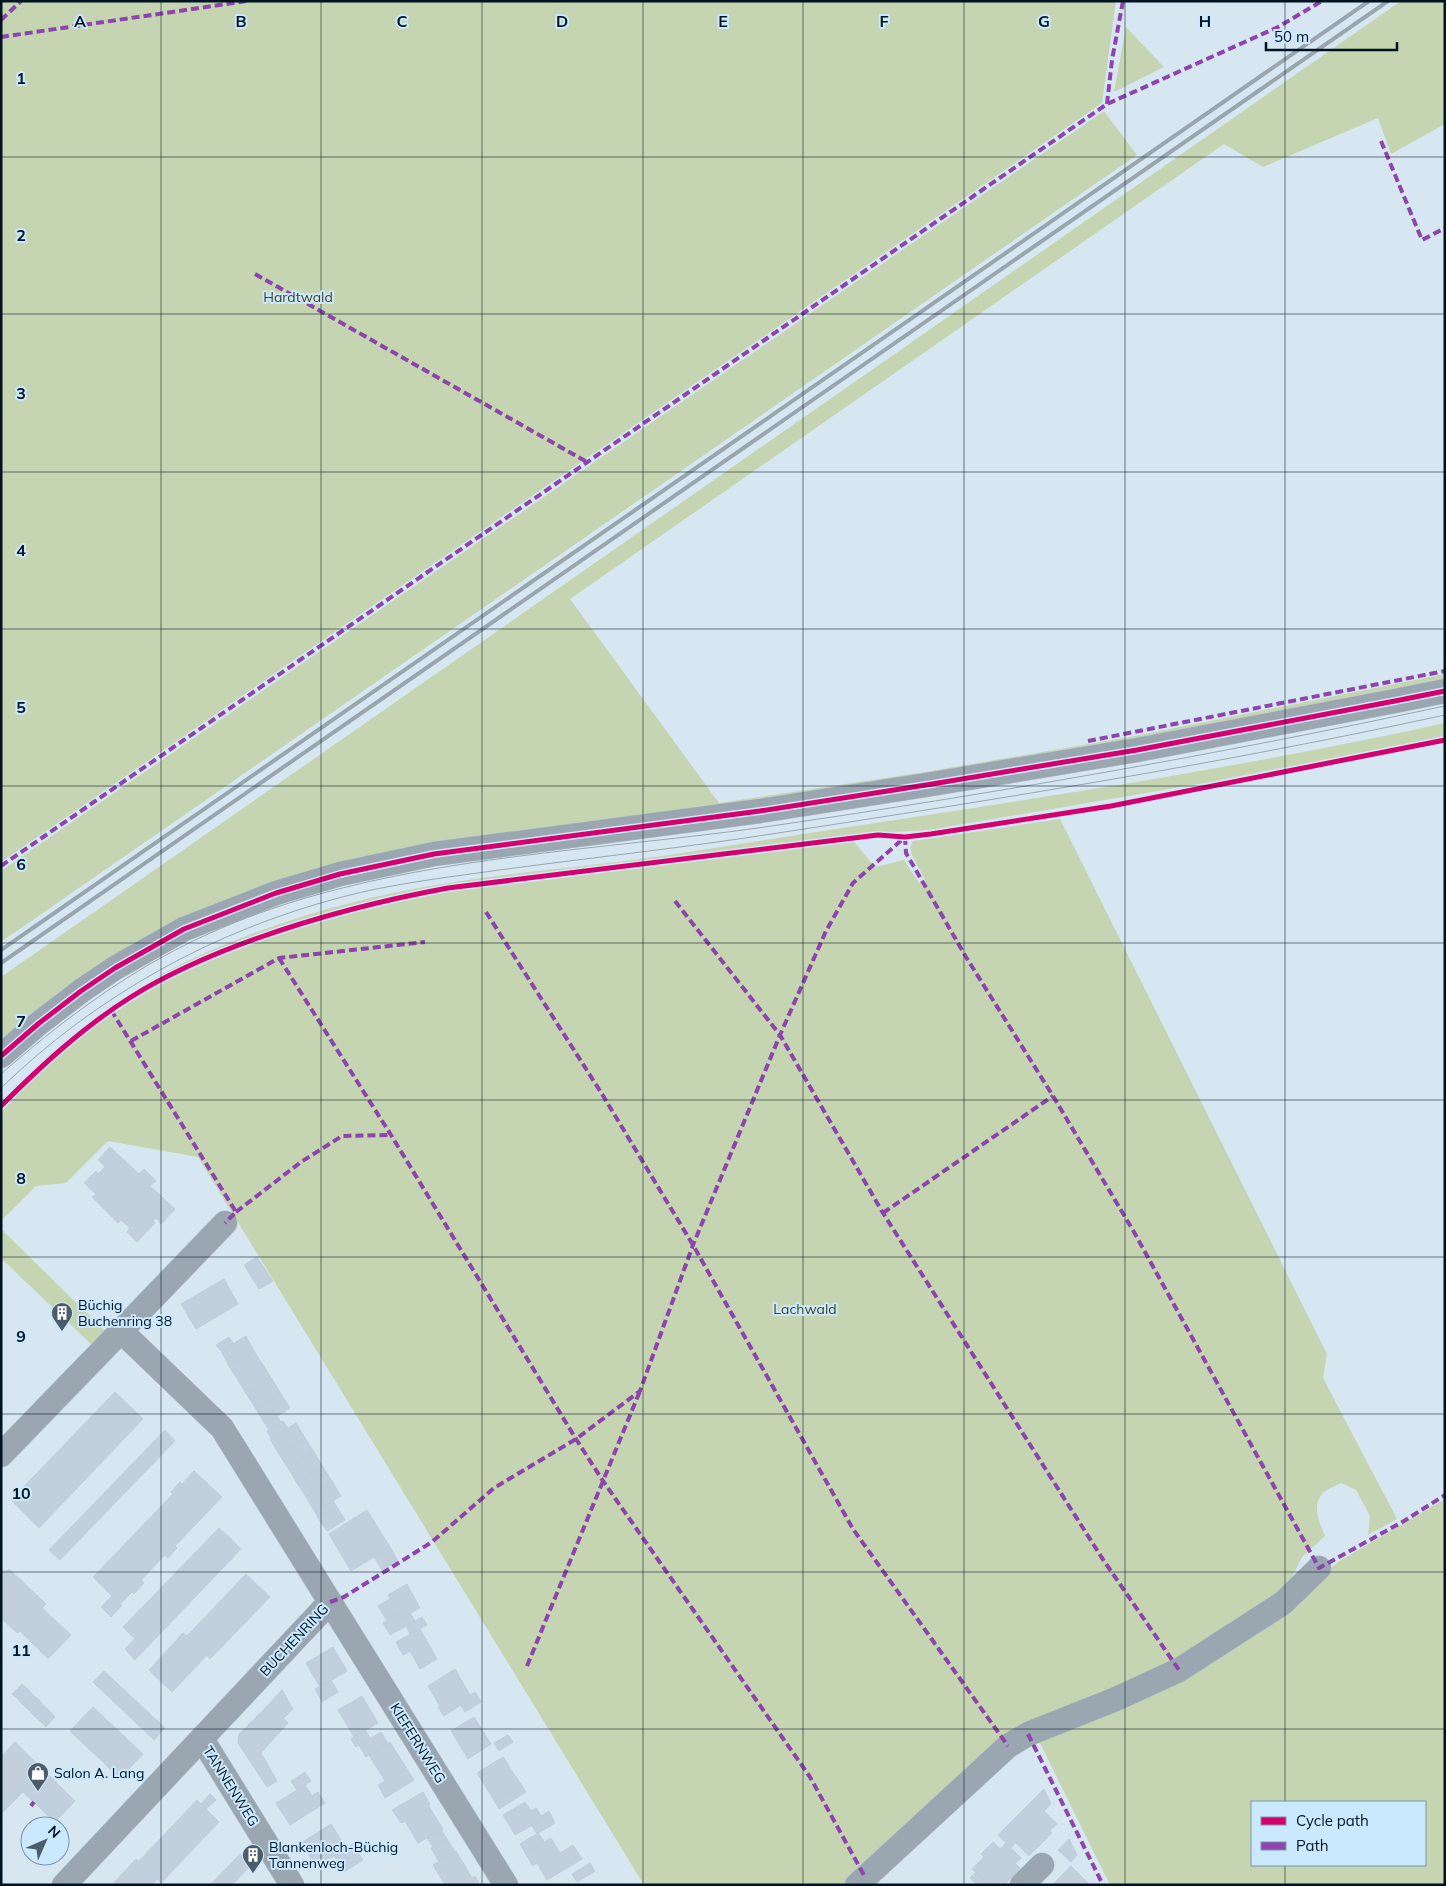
<svg xmlns="http://www.w3.org/2000/svg" width="1446" height="1886" font-family="Mulish,sans-serif">
<style>
.green{fill:#c5d5b1;fill-rule:evenodd}
.building{fill:#c2cfdc;stroke:#becedf}
.lines{fill:none;stroke-linecap:round;stroke-linejoin:round}
.minor-casing{stroke:#b7c4ce;stroke-width:25}
.minor{stroke:#9aa7b1;stroke-width:24}
.tram{stroke:#99a6ae;stroke-width:1}
.rail{stroke:#99a6ae;stroke-width:4}
.quiet{stroke:#8e44ad;stroke-width:4;stroke-dasharray:8 4;stroke-linecap:butt}
.cycleway-casing{stroke:#cbe9fe;stroke-width:8}
.cycleway{stroke:#d6006c;stroke-width:5}
.grid{fill:none;stroke:#001321;stroke-width:1;stroke-opacity:0.55}
.labels{text-anchor:middle;stroke-width:4;stroke-linejoin:round;paint-order:stroke}
.park-label{font-size:14px;fill:#3d441c;stroke:#cbe9fe}
.poi-label{font-size:14px;fill:#001321;stroke:#cbe9fe;text-anchor:start}
.street-label{font-size:14px;fill:#001321;stroke:#cbe9fe}
.grid-label{font-size:16px;text-anchor:middle;font-weight:bold;fill:#001321;stroke:#cbe9fe;stroke-width:4;stroke-linejoin:round;paint-order:stroke}
</style>
<rect width="100%" height="100%" fill="#d7e7f2"/>
<g class="green">
<path d="M 1,1 L 1116,1 L 1102,103 L 1,862 Z"/>
<path d="M 1401,1 L 1445,1 L 1445,124 L 1391,154 L 1378,118 L 1263,167 L 1224,144 L 570,599 L 719,803 L 925,772 L 1135,736 L 1445,674 L 1445,682 L 1137,743 L 262,888 L 1,1045 L 1,977 Z"/>
<path d="M 1126,27 L 1164,67 L 1114,92 Z"/>
<path d="M 1104,111 L 1137,155 L 1,942 L 1,871 Z"/>
<path d="M 1445,723 L 1445,736 L 1210,782 L 929,830 L 876,833 L 576,872 L 447,886 L 396,895 L 344,908 L 291,925 L 195,960 L 165,975 L 108,1011 L 106,1008 C 136,990 165,971 196,957 C 275,921 362,896 448,883 C 528,870 608,865 688,852 C 941,812 1195,778 1445,723 Z"/>
<path d="M 1060,819 L 1327,1354 L 1323,1378 L 1397,1519 L 1368,1535 L 1370,1516 L 1356,1490 L 1341,1483 C 1335,1486 1327,1489 1323,1493 C 1311,1505 1320,1524 1325,1536 L 1302,1557 L 1283,1595 L 1227,1637 L 1018,1732 L 845,1885 L 644,1885 L 198,1157 L 108,1141 L 66,1183 L 36,1186 L 1,1221 L 1,1112 C 40,1071 83,1031 130,999 C 170,973 215,955 261,939 C 324,917 382,901 448,891 L 767,851 L 854,842 L 875,867 L 904,860 L 919,883 L 926,882 L 912,855 L 910,847 L 913,841 Z"/>
<path d="M 1,1229 L 106,1332 L 92,1345 L 4,1261 L 1,1262 Z"/>
<path d="M 1445,1499 L 1445,1885 L 1110,1885 L 1037,1737 L 1284,1606 L 1338,1562 ZM 1252,1802 L 1425,1802 L 1425,1865 L 1252,1865 Z"/>
</g>
<g class="building">
<path d="M 110,1147 L 139,1174 L 144,1169 L 156,1181 L 150,1186 L 175,1209 L 161,1224 L 156,1218 L 153,1221 L 155,1223 L 137,1242 L 127,1232 L 130,1228 L 121,1220 L 118,1223 L 92,1197 L 96,1194 L 84,1183 L 96,1171 L 98,1174 L 105,1167 L 98,1160 Z"/>
<path d="M 257,1257 L 273,1281 L 259,1289 L 244,1265 Z"/>
<path d="M 224,1279 L 238,1304 L 196,1329 L 181,1304 Z"/>
<path d="M 246,1336 L 254,1351 L 229,1366 L 221,1351 Z"/>
<path d="M 229,1337 L 233,1343 L 221,1351 L 216,1345 Z"/>
<path d="M 254,1351 L 263,1365 L 238,1380 L 229,1366 Z"/>
<path d="M 263,1365 L 272,1379 L 247,1395 L 238,1380 Z"/>
<path d="M 272,1379 L 281,1394 L 256,1409 L 247,1395 Z"/>
<path d="M 115,1392 L 143,1419 L 39,1528 L 11,1500 Z"/>
<path d="M 281,1394 L 290,1408 L 265,1424 L 256,1409 Z"/>
<path d="M 277,1416 L 281,1422 L 269,1430 L 265,1424 Z"/>
<path d="M 283,1421 L 288,1428 L 271,1438 L 267,1431 Z"/>
<path d="M 296,1423 L 305,1438 L 279,1454 L 270,1439 Z"/>
<path d="M 165,1430 L 175,1441 L 60,1560 L 49,1550 Z"/>
<path d="M 305,1438 L 314,1452 L 288,1468 L 279,1454 Z"/>
<path d="M 314,1452 L 323,1467 L 297,1483 L 288,1468 Z"/>
<path d="M 323,1467 L 332,1481 L 306,1497 L 297,1483 Z"/>
<path d="M 194,1471 L 222,1497 L 175,1546 L 177,1548 L 168,1558 L 165,1555 L 141,1580 L 144,1583 L 134,1594 L 132,1592 L 120,1604 L 93,1577 L 173,1494 L 171,1492 L 180,1482 L 182,1484 Z"/>
<path d="M 332,1481 L 341,1496 L 315,1512 L 306,1497 Z"/>
<path d="M 333,1501 L 337,1507 L 318,1518 L 315,1512 Z"/>
<path d="M 337,1507 L 345,1520 L 327,1531 L 318,1518 Z"/>
<path d="M 367,1510 L 390,1547 L 351,1571 L 329,1534 Z"/>
<path d="M 219,1528 L 231,1539 L 135,1639 L 123,1627 Z"/>
<path d="M 231,1539 L 241,1549 L 135,1660 L 125,1649 Z"/>
<path d="M 390,1547 L 398,1561 L 382,1570 L 374,1557 Z"/>
<path d="M 1,1569 L 5,1572 L 9,1569 L 46,1604 L 42,1608 L 71,1635 L 48,1659 L 20,1631 L 17,1633 L 1,1618 Z"/>
<path d="M 246,1574 L 270,1597 L 210,1659 L 207,1655 L 172,1692 L 149,1670 L 183,1633 L 187,1636 Z"/>
<path d="M 407,1584 L 420,1608 L 401,1618 L 399,1614 L 387,1621 L 378,1606 L 390,1599 L 388,1595 Z"/>
<path d="M 112,1596 L 122,1605 L 111,1617 L 101,1607 Z"/>
<path d="M 410,1613 L 415,1621 L 390,1635 L 383,1623 L 399,1614 L 401,1618 Z"/>
<path d="M 422,1617 L 427,1625 L 410,1634 L 406,1626 Z"/>
<path d="M 420,1629 L 437,1659 L 420,1669 L 410,1651 L 403,1655 L 396,1642 Z"/>
<path d="M 333,1647 L 347,1671 L 320,1687 L 306,1663 Z"/>
<path d="M 455,1669 L 470,1695 L 459,1702 L 461,1705 L 444,1716 L 438,1707 L 440,1706 L 428,1686 Z"/>
<path d="M 104,1671 L 165,1728 L 154,1740 L 93,1682 Z"/>
<path d="M 331,1680 L 338,1692 L 322,1702 L 315,1689 Z"/>
<path d="M 22,1684 L 28,1689 L 18,1699 L 12,1694 Z"/>
<path d="M 28,1689 L 33,1695 L 23,1705 L 18,1699 Z"/>
<path d="M 282,1690 L 293,1709 L 284,1718 L 270,1703 Z"/>
<path d="M 475,1692 L 481,1702 L 465,1712 L 459,1702 Z"/>
<path d="M 33,1695 L 39,1700 L 29,1710 L 23,1705 Z"/>
<path d="M 362,1696 L 378,1723 L 354,1737 L 338,1710 Z"/>
<path d="M 39,1700 L 44,1706 L 34,1716 L 29,1710 Z"/>
<path d="M 270,1703 L 288,1723 L 261,1753 L 277,1781 L 267,1787 L 238,1743 L 239,1734 Z"/>
<path d="M 44,1706 L 50,1711 L 40,1721 L 34,1716 Z"/>
<path d="M 93,1707 L 143,1754 L 120,1778 L 70,1731 Z"/>
<path d="M 50,1711 L 55,1717 L 46,1727 L 40,1721 Z"/>
<path d="M 474,1717 L 491,1744 L 468,1759 L 451,1731 Z"/>
<path d="M 365,1730 L 370,1738 L 356,1747 L 351,1739 Z"/>
<path d="M 381,1732 L 388,1743 L 366,1757 L 359,1745 Z"/>
<path d="M 508,1735 L 513,1742 L 499,1751 L 494,1743 Z"/>
<path d="M 15,1742 L 75,1801 L 55,1822 L 23,1792 L 1,1814 L 1,1757 Z"/>
<path d="M 390,1742 L 414,1780 L 385,1798 L 378,1785 L 385,1781 L 369,1755 Z"/>
<path d="M 503,1757 L 522,1786 L 495,1802 L 477,1773 Z"/>
<path d="M 305,1772 L 311,1781 L 297,1790 L 291,1781 Z"/>
<path d="M 305,1785 L 312,1796 L 318,1792 L 325,1803 L 290,1825 L 276,1803 Z"/>
<path d="M 522,1786 L 526,1792 L 499,1809 L 495,1802 Z"/>
<path d="M 1044,1789 L 1051,1804 L 1044,1811 L 1033,1800 Z"/>
<path d="M 423,1792 L 430,1804 L 428,1805 L 443,1829 L 418,1843 L 405,1821 L 401,1823 L 392,1810 Z"/>
<path d="M 210,1794 L 216,1800 L 206,1809 L 201,1804 Z"/>
<path d="M 197,1800 L 219,1822 L 161,1883 L 139,1861 Z"/>
<path d="M 1033,1800 L 1057,1824 L 1049,1831 L 1052,1833 L 1041,1844 L 1016,1817 Z"/>
<path d="M 525,1802 L 531,1811 L 536,1808 L 543,1819 L 515,1835 L 503,1815 Z"/>
<path d="M 549,1811 L 555,1823 L 537,1834 L 532,1826 L 543,1819 L 541,1816 Z"/>
<path d="M 1016,1817 L 1041,1844 L 1029,1856 L 1003,1830 Z"/>
<path d="M 331,1824 L 346,1848 L 317,1867 L 301,1843 Z"/>
<path d="M 441,1829 L 447,1839 L 433,1847 L 427,1838 Z"/>
<path d="M 1003,1830 L 1016,1842 L 1011,1848 L 998,1835 Z"/>
<path d="M 538,1833 L 544,1841 L 525,1853 L 520,1844 Z"/>
<path d="M 551,1838 L 560,1853 L 573,1845 L 582,1859 L 547,1880 L 537,1863 L 533,1866 L 525,1853 Z"/>
<path d="M 447,1839 L 455,1852 L 439,1862 L 431,1848 Z"/>
<path d="M 1069,1839 L 1077,1855 L 1071,1862 L 1058,1850 Z"/>
<path d="M 993,1842 L 1021,1869 L 1008,1881 L 981,1854 Z"/>
<path d="M 1006,1843 L 1021,1858 L 1015,1864 L 1000,1849 Z"/>
<path d="M 353,1844 L 363,1860 L 344,1872 L 334,1856 Z"/>
<path d="M 456,1851 L 472,1878 L 475,1876 L 480,1885 L 445,1885 L 433,1865 Z"/>
<path d="M 240,1854 L 251,1865 L 232,1885 L 210,1885 Z"/>
<path d="M 984,1857 L 1008,1881 L 1005,1885 L 988,1885 L 972,1869 Z"/>
<path d="M 136,1859 L 157,1879 L 152,1885 L 112,1885 Z"/>
<path d="M 590,1863 L 595,1871 L 577,1882 L 572,1874 Z"/>
<path d="M 1071,1866 L 1089,1884 L 1052,1885 Z"/>
<path d="M 976,1872 L 988,1885 L 977,1885 L 970,1878 Z"/>
</g>
<g class="lines">
<g class="minor-casing">
<g id="minor">
<path d="M 1,1056 L 38,1024 L 81,991 L 115,968 L 184,929 L 276,893 L 340,874 L 434,854 L 760,811 L 926,785 L 1137,750 L 1395,701 L 1445,691"/>
<path d="M 121,1331 L 225,1223"/>
<path d="M 1,1455 L 121,1331 L 222,1428 L 330,1602 L 64,1885"/>
<path d="M 330,1602 L 506,1885"/>
<path d="M 202,1739 L 292,1885"/>
<path d="M 857,1885 L 1008,1746 L 1028,1734 L 1116,1699 L 1179,1670 L 1283,1603 L 1319,1568"/>
<path d="M 1022,1885 L 1042,1865"/>
</g>
</g>
<use href="#minor" class="minor"/>
<g class="tram">
<path d="M 1,1074 C 58,1024 119,978 187,944 C 361,857 575,854 765,827 C 992,794 1221,754 1445,706"/>
<path d="M 1,1088 C 97,995 213,931 342,897 C 391,884 442,878 492,871 C 587,858 683,848 778,833 C 1001,799 1224,763 1445,715"/>
</g>
<g class="rail">
<path d="M 1,950 L 1369,1"/>
<path d="M 1,963 L 1388,1"/>
</g>
<g class="quiet">
<path d="M 1,20 L 21,1"/>
<path d="M 1,37 L 247,1"/>
<path d="M 1107,104 L 1112,60 L 1123,1"/>
<path d="M 1381,141 L 1422,240 L 1445,228"/>
<path d="M 255,274 L 587,462"/>
<path d="M 1088,741 L 1445,671"/>
<path d="M 905,837 L 906,853 L 966,957 L 1053,1096 L 1134,1232 L 1319,1568 L 1404,1521 L 1445,1495"/>
<path d="M 1,866 L 1107,104 L 1278,27 L 1322,1"/>
<path d="M 675,901 L 780,1035 L 883,1213 L 1102,1558 L 1179,1670"/>
<path d="M 486,912 L 602,1094 L 693,1245 L 853,1529 L 1008,1746"/>
<path d="M 279,958 L 391,1135 L 576,1439 L 603,1481 L 810,1777 L 865,1877"/>
<path d="M 111,1010 L 236,1212 L 225,1223"/>
<path d="M 131,1041 L 279,958 L 425,942"/>
<path d="M 236,1212 L 301,1162 L 342,1136 L 391,1135"/>
<path d="M 883,1213 L 1053,1096"/>
<path d="M 330,1602 L 344,1597 L 432,1542 L 494,1488 L 576,1439 L 640,1391 L 693,1245 L 780,1035 L 826,931 L 853,883 L 905,837"/>
<path d="M 527,1666 L 640,1391"/>
<path d="M 1028,1734 L 1103,1885"/>
<path d="M 31,1806 L 34,1802"/>
</g>
<g class="cycleway-casing">
<g id="cycleway">
<path d="M 1,1056 L 38,1024 L 81,991 L 115,968 L 184,929 L 276,893 L 340,874 L 434,854 L 760,811 L 926,785 L 1137,750 L 1395,701 L 1445,691"/>
<path d="M 1,1106 C 41,1066 83,1027 131,997 C 171,972 213,954 258,938 C 320,916 383,900 448,888 L 878,835 L 905,837 L 931,834 L 1111,806 L 1445,740"/>
</g>
</g>
<use href="#cycleway" class="cycleway"/>
</g>
<path class="grid" d="M 161,1 L 161,1885M 321,1 L 321,1885M 482,1 L 482,1885M 643,1 L 643,1885M 803,1 L 803,1885M 964,1 L 964,1885M 1125,1 L 1125,1885M 1285,1 L 1285,1802M 1,157 L 1445,157M 1,314 L 1445,314M 1,472 L 1445,472M 1,629 L 1445,629M 1,786 L 1445,786M 1,943 L 1445,943M 1,1100 L 1445,1100M 1,1257 L 1445,1257M 1,1414 L 1445,1414M 1,1572 L 1445,1572M 1,1729 L 1445,1729M 1285,1865 L 1285,1885"/>
<defs>
<g id="building-pin" transform="scale(1.125)"><path d="M0 17L-7.5 6A9.5 9.5 0 1 1 7.5 6Z" fill="#4b5d6a" stroke="#cbe9fe"/><path d="M-4-6H4V6H1V3H-1V6H-4ZM-2.5-4.3h1.7v1.8h-1.7ZM.8-4.3h1.7v1.8H.8ZM-2.5-1h1.7V.8h-1.7ZM.8-1h1.7V.8H.8Z" fill="#fff"/></g>
<g id="shop-pin" transform="scale(1.125)"><path d="M0 17L-7.5 6A9.5 9.5 0 1 1 7.5 6Z" fill="#4b5d6a" stroke="#cbe9fe"/><path d="M-5-2.5h2.3a2.7 3.5 0 0 1 5.4 0H5L5.5 6h-11ZM-1.5-2.5h3a1.5 2.3 0 0 0-3 0Z" fill="#fff"/></g>
</defs>
<g fill-rule="evenodd">
<use href="#building-pin" x="62" y="1313"/>
<use href="#shop-pin" x="38" y="1773"/>
<use href="#building-pin" x="253" y="1855"/>
</g>
<g class="labels">
<g class="park-label">
<text x="298" y="302">Hardtwald</text>
<text x="805" y="1314">Lachwald</text>
</g>
<g class="poi-label">
<text x="78" y="1310">Büchig<tspan x="78" dy="16">Buchenring 38</tspan></text>
<text x="54" y="1778">Salon A. Lang</text>
<text x="269" y="1852">Blankenloch-Büchig<tspan x="269" dy="16">Tannenweg</tspan></text>
</g>
<g class="street-label">
<text transform="translate(294 1640) rotate(-47)" y="5">BUCHENRING</text>
<text transform="translate(418 1743) rotate(58)" y="5">KIEFERNWEG</text>
<text transform="translate(231 1786) rotate(58)" y="5">TANNENWEG</text>
</g>
</g>
<g class="grid-label">
<text x="80" y="27">A</text>
<text x="241" y="27">B</text>
<text x="402" y="27">C</text>
<text x="562" y="27">D</text>
<text x="723" y="27">E</text>
<text x="884" y="27">F</text>
<text x="1044" y="27">G</text>
<text x="1205" y="27">H</text>
<text x="21" y="84">1</text>
<text x="21" y="241">2</text>
<text x="21" y="399">3</text>
<text x="21" y="556">4</text>
<text x="21" y="713">5</text>
<text x="21" y="870">6</text>
<text x="21" y="1027">7</text>
<text x="21" y="1184">8</text>
<text x="21" y="1342">9</text>
<text x="21" y="1499">10</text>
<text x="21" y="1656">11</text>
</g>
<rect width="1446" height="1886" fill="none" stroke="#001321" stroke-width="5"/>
<rect x="1251" y="1801" width="175" height="65" fill="#cbe9fe" stroke="#7a93a6"/>
<rect x="1261" y="1817" width="25" height="8" fill="#d6006c" stroke="#7a93a6"/>
<text x="1296" y="1826" font-size="15" fill="#001321">Cycle path</text>
<rect x="1261" y="1842" width="25" height="8" fill="#8e44ad" stroke="#7a93a6"/>
<text x="1296" y="1851" font-size="15" fill="#001321">Path</text>
<g transform="translate(45 1841) rotate(45)"><circle r="24" fill="#cbe9fe" stroke="#7a93a6"/>
<path d="M0-4L9 19L0 12L-9 19Z" fill="#4b5d6a"/>
<text y="-8" font-size="14" font-weight="bold" text-anchor="middle" fill="#001321">N</text>
</g>
<path d="M1266 42v8h131v-8" fill="none" stroke="#001321" stroke-width="2.5"/>
<text x="1274" y="42" font-size="15" fill="#001321" stroke="#cbe9fe" stroke-width="4" paint-order="stroke">50 m</text>
</svg>
